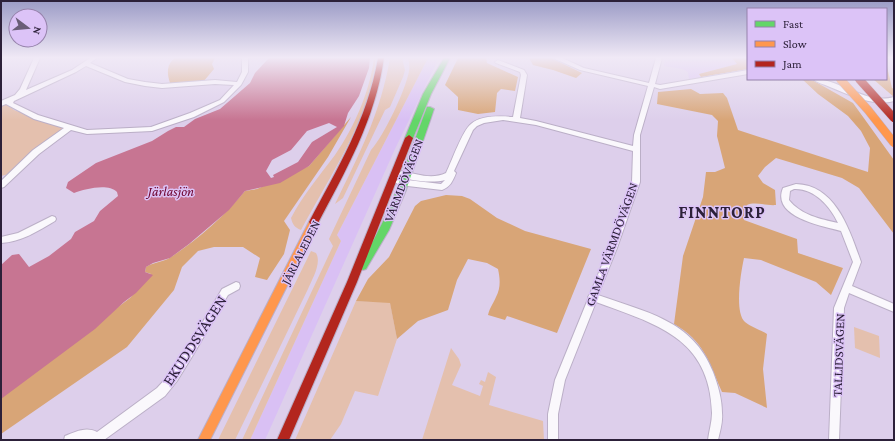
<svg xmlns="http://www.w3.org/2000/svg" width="895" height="441" font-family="'Crimson Pro',serif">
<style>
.built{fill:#d9c0f4}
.green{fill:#e4c0ae}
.forest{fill:#d8a577}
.water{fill:#c77592}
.pier{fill:#ddcfeb}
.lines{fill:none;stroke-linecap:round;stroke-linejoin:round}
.street-casing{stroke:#bbafc7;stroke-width:2}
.fast-casing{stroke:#bbafc7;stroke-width:2}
.slow-casing{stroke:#bbafc7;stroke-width:2}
.jam-casing{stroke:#bbafc7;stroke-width:2}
.street{fill:#faf8fc;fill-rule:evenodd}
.fast{fill:#63d668;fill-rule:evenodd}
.slow{fill:#ff974d;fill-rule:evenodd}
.jam{fill:#b3261e;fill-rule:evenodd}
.slow-bridge-casing{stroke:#bbafc7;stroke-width:9;stroke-linecap:butt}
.jam-bridge-casing{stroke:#bbafc7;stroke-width:9;stroke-linecap:butt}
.slow-bridge{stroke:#ff974d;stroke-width:8}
.jam-bridge{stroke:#b3261e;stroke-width:8}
.labels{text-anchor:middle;stroke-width:3;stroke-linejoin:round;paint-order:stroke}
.street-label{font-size:13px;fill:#2c2039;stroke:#dcc3f7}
.water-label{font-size:14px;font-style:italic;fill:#6d002d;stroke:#dcc3f7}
.near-street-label{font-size:16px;fill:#2c2039;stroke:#dcc3f7}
.district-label{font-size:17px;font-weight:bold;letter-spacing:1px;fill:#2c2039;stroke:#dcc3f7}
</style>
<rect width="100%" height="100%" fill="#ddcfeb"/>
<g class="built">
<path d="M 428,58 L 439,58 L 395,149 L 265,440 L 250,440 L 341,241 L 337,235 Z"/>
<path d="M 671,58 L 732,58 L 738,64 L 699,74 L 701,77 L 689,79 L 688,72 L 682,69 L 664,66 L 665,60 L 670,60 Z"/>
</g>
<g class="green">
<path d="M 374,58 L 376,58 C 370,119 329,177 301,230 C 294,227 293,225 291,218 C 303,195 320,175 335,155 C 354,128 370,91 374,58 Z"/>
<path d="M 390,58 L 402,58 L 405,70 L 403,77 L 390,107 L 385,110 L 343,198 L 335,204 C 359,155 381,112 390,58 Z"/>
<path d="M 408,58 L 428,58 L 337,235 L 341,241 L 250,440 L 242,440 L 333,246 L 329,239 L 371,150 C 384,136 406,89 409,71 C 410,66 409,62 408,58 Z"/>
<path d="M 5,103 L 14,110 L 62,128 L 61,131 L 9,174 L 1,176 L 1,105 Z"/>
<path d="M 311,251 L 316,253 C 322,263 312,279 308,289 L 235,440 L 218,440 Z"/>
<path d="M 356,301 L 390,302 L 397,339 L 378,396 L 355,391 L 341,424 L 330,440 L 295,440 Z"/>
<path d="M 854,327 L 879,336 L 880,358 L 855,348 Z"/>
<path d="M 451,348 L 459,359 L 461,365 L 452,385 L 480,396 L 483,386 L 479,384 L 481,380 L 485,382 L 488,372 L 496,377 L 489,405 L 543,421 L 544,440 L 422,440 Z"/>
</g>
<g class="forest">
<path d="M 175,58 L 215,58 L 212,64 L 214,69 L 203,82 L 170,83 C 167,74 166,64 175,58 Z"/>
<path d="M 458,58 L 486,58 L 487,63 L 518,77 L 515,91 L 501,89 L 497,93 L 495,112 L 478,114 L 458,110 L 458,97 L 445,85 Z"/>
<path d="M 529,58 L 551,58 L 582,73 L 576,78 L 553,70 L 533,65 Z"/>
<path d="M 732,58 L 748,58 L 748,69 L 701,77 L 699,74 L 737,64 Z"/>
<path d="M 886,62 L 892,88 L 894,89 L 894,97 L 873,79 L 886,79 Z"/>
<path d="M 802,79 L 814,81 L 853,103 L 894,160 L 894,234 L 859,188 L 842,178 L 776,158 L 765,167 L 758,176 L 763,183 L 775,190 L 776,205 C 766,206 755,201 747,205 L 744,220 L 797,239 L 798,253 L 843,268 L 831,295 L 816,282 L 761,260 L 744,258 C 741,272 734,312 745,322 C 751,327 761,330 767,334 L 763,369 L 767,408 L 735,393 L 722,392 C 709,362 704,341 674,324 L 683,256 L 703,197 L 706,172 L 715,172 L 725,168 L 717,136 L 718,121 L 712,115 L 657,104 L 658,92 L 691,89 L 700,94 L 723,93 L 727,98 L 738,130 L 868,172 L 870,148 L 861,131 L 848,116 L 818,94 Z"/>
<path d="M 351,117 L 328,157 L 284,221 L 290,230 L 284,254 L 267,280 L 255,277 L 260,258 L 243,247 L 214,247 L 198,251 L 182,267 L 174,290 L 127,347 L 1,434 L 1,396 L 130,298 L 151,274 L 145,272 L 146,267 C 154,262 164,262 171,257 C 199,239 224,216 245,191 L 257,189 L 309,166 Z"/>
<path d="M 446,195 L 462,196 L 470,199 L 497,218 L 525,231 L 591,249 L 557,333 L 507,316 L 505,320 L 488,315 C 490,307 493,304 496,297 C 501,288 500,278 498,269 L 487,263 L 468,259 L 457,280 L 448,310 L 418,321 L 397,339 L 390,303 L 356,301 L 368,279 L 389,257 L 415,206 L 421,201 Z"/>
</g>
<path class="water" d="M 269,58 L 370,58 L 369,68 L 359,96 L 348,113 L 344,126 L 309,166 L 280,183 L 245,191 L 229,210 L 189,244 L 170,258 L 153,263 L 146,267 L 145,272 L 153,275 L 136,293 L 124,302 L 95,329 L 1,399 L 1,265 L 12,255 L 19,254 L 29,267 L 49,256 L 71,239 L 75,232 L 94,221 L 100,211 L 118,196 L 117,192 C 108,183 85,189 74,193 L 66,188 L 68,182 L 96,163 L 152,141 L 168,131 L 176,127 L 184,127 L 195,119 L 220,109 L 250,83 L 255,73 Z"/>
<path class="pier" d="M 329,123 L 337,127 L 312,142 L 298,162 L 273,175 L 274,177 L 271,178 L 266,171 L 272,160 L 291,150 L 307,131 Z"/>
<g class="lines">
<g class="street-casing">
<g id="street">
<path d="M 34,58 L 40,58 L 26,90 L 72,70 L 90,58 L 97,58 L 90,63 L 128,79 L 145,82 L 162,84 L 215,80 L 237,82 L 242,72 L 242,58 L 248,58 L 248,72 L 241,85 L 224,102 L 194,117 L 152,131 L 87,134 L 71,130 L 39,154 L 4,187 L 1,188 L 1,181 L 33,150 L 64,128 L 34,119 L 6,104 L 1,106 L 1,101 L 15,95 L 20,89 ZM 86,66 L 125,82 L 145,86 L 162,88 L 215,84 L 234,85 L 220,100 L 190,113 L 151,127 L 87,130 L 38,115 L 13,103 L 14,101 L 76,72 Z"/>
<path d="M 553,58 L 562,58 L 584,68 L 649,83 L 656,58 L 662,58 L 655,84 L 660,85 L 748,70 L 748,74 L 660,89 L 654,87 L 640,135 L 640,182 L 617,248 L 598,295 C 645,312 693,320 713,372 C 718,385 722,399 722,413 C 723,422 720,431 718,440 L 708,440 C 709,431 712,422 712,413 C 710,337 655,324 596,302 L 565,380 L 558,414 L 558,440 L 548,440 L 548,414 L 555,380 L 588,299 L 588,297 L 590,294 L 609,248 L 632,182 L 633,151 L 536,125 L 503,120 L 484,123 L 477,126 L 473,130 L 454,171 L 456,173 C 453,181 450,187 442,190 L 399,185 L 395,182 L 399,179 L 441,184 L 445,180 C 435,183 406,182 398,174 L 402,171 C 416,174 432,180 446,173 C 452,161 462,131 471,124 C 481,115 501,116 513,117 L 521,75 L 520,72 L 496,63 L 495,62 L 498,60 L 524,70 L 527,75 L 520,118 L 536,121 L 633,146 L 634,135 L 648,86 L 580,70 Z"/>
<path d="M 813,79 C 841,79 865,105 894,97 L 894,101 C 873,107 850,95 830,87 C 824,84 817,83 813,79 Z"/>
<path d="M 796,184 C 836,185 850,231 861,262 L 852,286 L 894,304 L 894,312 L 849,293 L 844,308 L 839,440 L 829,440 L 834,308 L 853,262 L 841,231 C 822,226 771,217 783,188 ZM 794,189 C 814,188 830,206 838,223 C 820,219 801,215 789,200 L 790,191 Z"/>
<path d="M 52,216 L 55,217 L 56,219 L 55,221 C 38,231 21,242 1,243 L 1,237 L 18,233 Z"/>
<path d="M 236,282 L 239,283 L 240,286 L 239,289 L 228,295 L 193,355 L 177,381 L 165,396 L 104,440 L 64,440 L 65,436 C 75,432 86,426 97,432 L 157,388 L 169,375 L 187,349 L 222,289 Z"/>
</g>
</g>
<g class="fast-casing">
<g id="fast">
<path d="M 444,58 L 450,58 L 431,94 L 413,138 L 412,140 L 406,140 L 405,138 L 423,94 Z"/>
<path d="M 427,107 L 430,107 L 434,109 L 406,190 L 389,230 L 366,269 L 363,270 L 360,269 L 358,266 L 360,263 L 371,245 L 389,210 Z"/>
</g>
</g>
<g class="slow-casing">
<path id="slow" d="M 314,218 L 317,219 L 319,222 L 210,440 L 198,440 L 309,222 L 311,219 Z"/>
</g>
<g class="jam-casing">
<g id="jam">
<path d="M 378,58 L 384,58 C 375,120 346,170 317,225 L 311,225 L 309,222 C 338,167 367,121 378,58 Z"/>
<path d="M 409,135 L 413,138 L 357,282 L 289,440 L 277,440 L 347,282 L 405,138 Z"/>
</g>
</g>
<use href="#street" class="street"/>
<use href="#fast" class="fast"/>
<use href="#slow" class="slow"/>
<use href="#jam" class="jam"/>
<g class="slow-bridge-casing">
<path id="slow-bridge" d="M 840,79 L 868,110 L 894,143"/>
</g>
<g class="jam-bridge-casing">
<path id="jam-bridge" d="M 859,79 L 894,118"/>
</g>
<use href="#slow-bridge" class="slow-bridge"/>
<use href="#jam-bridge" class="jam-bridge"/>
</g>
<linearGradient id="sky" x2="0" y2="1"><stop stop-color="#9b9bc6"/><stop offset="0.48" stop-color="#f0e9f6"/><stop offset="1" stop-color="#f0e9f6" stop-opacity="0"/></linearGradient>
<rect width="895" height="120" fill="url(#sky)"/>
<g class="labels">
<g class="street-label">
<text transform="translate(403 180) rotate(-69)" y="5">VÄRMDÖVÄGEN</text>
<text transform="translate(611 244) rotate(-70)" y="5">GAMLA VÄRMDÖVÄGEN</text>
<text transform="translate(300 252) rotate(-63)" y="5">JÄRLALEDEN</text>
<text transform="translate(838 355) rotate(-88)" y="5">TALLIDSVÄGEN</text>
</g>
<g class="water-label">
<text x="171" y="196">Järlasjön</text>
</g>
<g class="near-street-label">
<text transform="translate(194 340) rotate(-57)" y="6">EKUDDSVÄGEN</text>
</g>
<g class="district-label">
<text x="722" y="218">FINNTORP</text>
</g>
</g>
<rect width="895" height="441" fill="none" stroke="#2c2039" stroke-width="4"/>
<rect x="747" y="8" width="140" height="72" fill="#dcc3f7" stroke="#9682ab"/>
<rect x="755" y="21" width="20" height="6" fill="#63d668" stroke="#9682ab"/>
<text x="783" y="28" font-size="12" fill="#2c2039">Fast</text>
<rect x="755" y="41" width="20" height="6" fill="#ff974d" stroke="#9682ab"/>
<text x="783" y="48" font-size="12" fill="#2c2039">Slow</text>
<rect x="755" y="61" width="20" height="6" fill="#b3261e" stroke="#9682ab"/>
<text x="783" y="68" font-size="12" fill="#2c2039">Jam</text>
<g transform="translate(28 28) rotate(106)"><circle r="19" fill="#dcc3f7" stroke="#9682ab"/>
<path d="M0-3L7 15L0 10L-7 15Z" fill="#6a5d77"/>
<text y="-6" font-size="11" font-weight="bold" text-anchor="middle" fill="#2c2039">N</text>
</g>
</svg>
